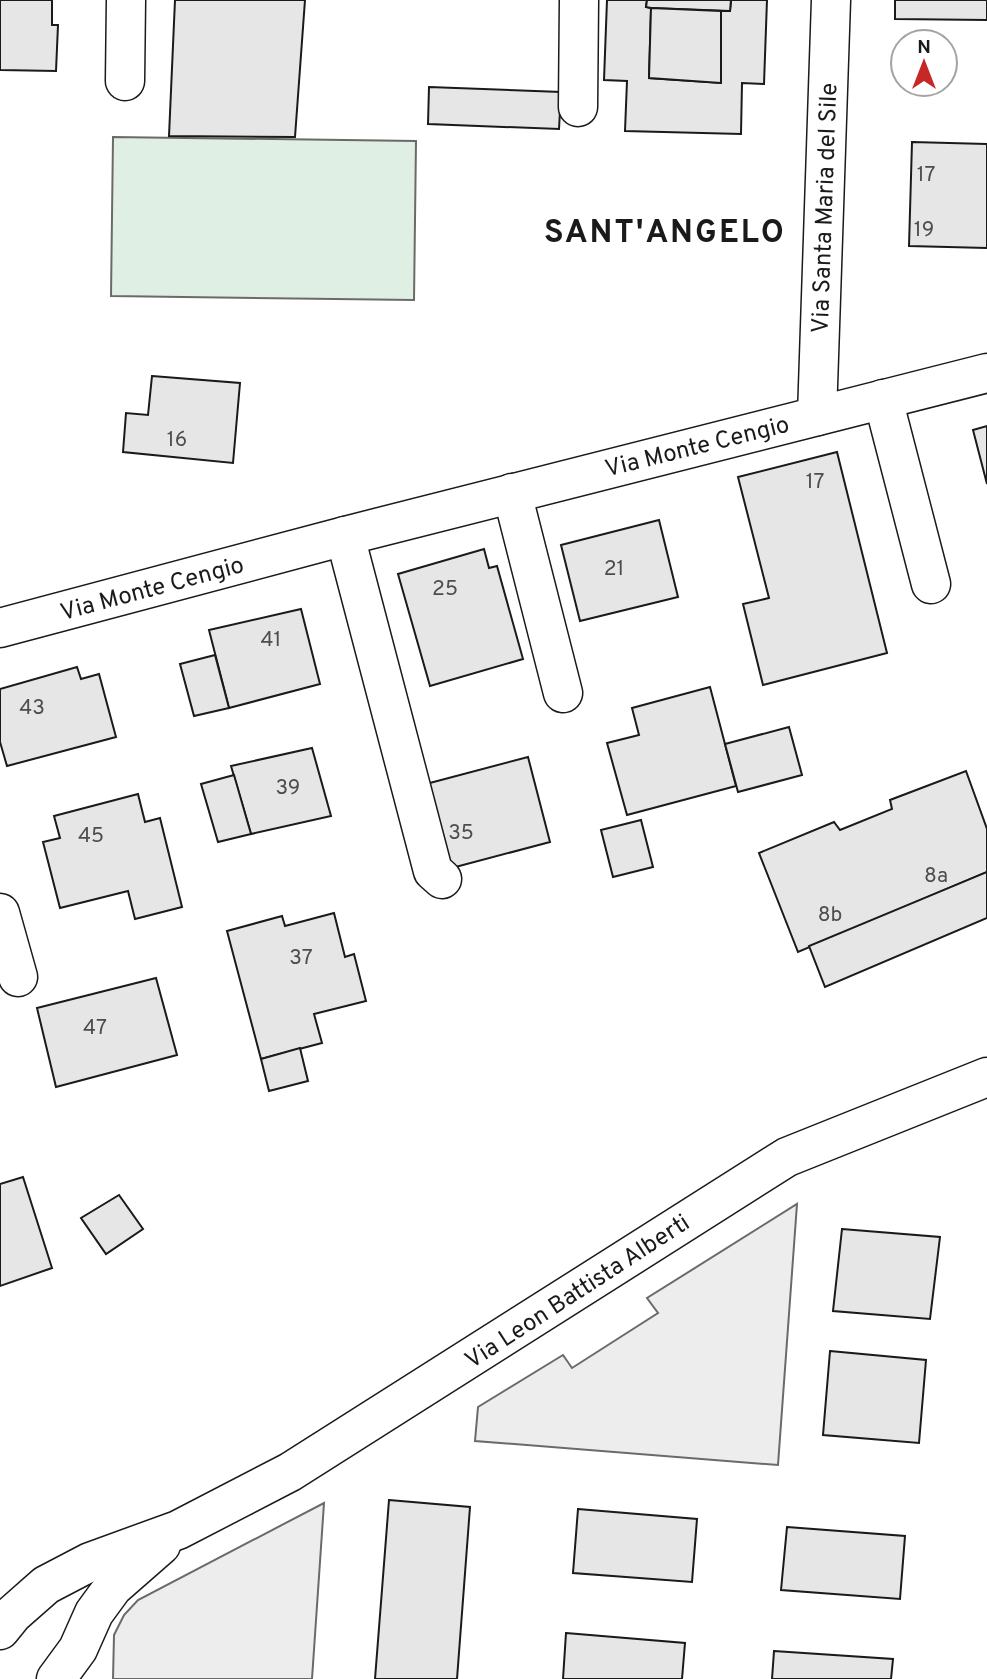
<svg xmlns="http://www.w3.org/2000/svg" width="987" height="1679" font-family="Overpass,sans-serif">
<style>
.green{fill:#e0efe3;stroke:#6a6a6a;stroke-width:2}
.parking{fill:#ededed;stroke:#6a6a6a;stroke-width:2}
.building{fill:#e6e6e6;stroke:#1a1a1a;stroke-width:2}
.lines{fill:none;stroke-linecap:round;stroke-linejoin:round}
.minor-casing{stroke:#1a1a1a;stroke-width:41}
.minor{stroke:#fff;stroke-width:38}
.labels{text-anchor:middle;stroke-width:5;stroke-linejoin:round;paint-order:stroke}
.number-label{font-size:21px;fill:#4d4d4d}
.street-label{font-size:24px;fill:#1a1a1a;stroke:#fff}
.district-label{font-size:32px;font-weight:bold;letter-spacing:2px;fill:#1a1a1a;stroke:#fff}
</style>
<rect width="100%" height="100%" fill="#fff"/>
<path class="green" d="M 113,137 L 416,141 L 414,300 L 111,296 Z"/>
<g class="parking">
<path d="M 797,1204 L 778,1465 L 475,1441 L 478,1407 L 563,1355 L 572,1368 L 658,1313 L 647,1298 Z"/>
<path d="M 324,1503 L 312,1679 L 113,1679 L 114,1635 L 124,1615 L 138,1600 Z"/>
</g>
<g class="building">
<path d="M 0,0 L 52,0 L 52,25 L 58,25 L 56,71 L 0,70 Z"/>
<path d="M 175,0 L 305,0 L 295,137 L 169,136 Z"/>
<path d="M 607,0 L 647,0 L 646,7 L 651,8 L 649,78 L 721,83 L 721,11 L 730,11 L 731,0 L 767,0 L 764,84 L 742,83 L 741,134 L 625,131 L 627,81 L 604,80 Z"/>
<path d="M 647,0 L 731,0 L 730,11 L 651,8 L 646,7 Z"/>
<path d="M 895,0 L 987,0 L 987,20 L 895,19 Z"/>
<path d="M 651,8 L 721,11 L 721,83 L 649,78 Z"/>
<path d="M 429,87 L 561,92 L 559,129 L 428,124 Z"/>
<path d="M 912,142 L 987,144 L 987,248 L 909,246 Z"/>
<path d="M 152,376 L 240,383 L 233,463 L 123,452 L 126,413 L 148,415 Z"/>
<path d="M 987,426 L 987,484 L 973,430 Z"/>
<path d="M 837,452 L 887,653 L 763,685 L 743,604 L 769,598 L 738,477 Z"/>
<path d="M 659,520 L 678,597 L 580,621 L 561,545 Z"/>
<path d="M 484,549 L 489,568 L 497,566 L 523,659 L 430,686 L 398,574 Z"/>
<path d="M 301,609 L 320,684 L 229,708 L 209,630 Z"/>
<path d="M 215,655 L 229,708 L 194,716 L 180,664 Z"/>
<path d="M 77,667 L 81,679 L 99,674 L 116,737 L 7,766 L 0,742 L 0,689 Z"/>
<path d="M 710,687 L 736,786 L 627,815 L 607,743 L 639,735 L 632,708 Z"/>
<path d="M 789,727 L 802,775 L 738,792 L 725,744 Z"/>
<path d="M 312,748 L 331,816 L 251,834 L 231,766 Z"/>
<path d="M 528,757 L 550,842 L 448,869 L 426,784 Z"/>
<path d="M 966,771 L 987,829 L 987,872 L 798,952 L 759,853 L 834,822 L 840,830 L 892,809 L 890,800 Z"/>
<path d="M 234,775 L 251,834 L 218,842 L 201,784 Z"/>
<path d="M 138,794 L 145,822 L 160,818 L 182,907 L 135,919 L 128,891 L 60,908 L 43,842 L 60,838 L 54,816 Z"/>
<path d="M 641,820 L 653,867 L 613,877 L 601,830 Z"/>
<path d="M 987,872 L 987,918 L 825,987 L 809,946 Z"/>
<path d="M 334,913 L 345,957 L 354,954 L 366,1001 L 314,1014 L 322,1043 L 261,1059 L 227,931 L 282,916 L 285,926 Z"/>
<path d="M 156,978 L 177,1055 L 56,1087 L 37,1008 Z"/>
<path d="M 300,1048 L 308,1081 L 269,1091 L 261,1059 Z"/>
<path d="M 23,1177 L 52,1268 L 0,1286 L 0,1184 Z"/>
<path d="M 119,1195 L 143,1229 L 106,1254 L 81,1218 Z"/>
<path d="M 842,1229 L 940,1237 L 930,1319 L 833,1311 Z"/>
<path d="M 830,1351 L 926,1360 L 919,1443 L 823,1435 Z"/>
<path d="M 389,1500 L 470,1507 L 457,1679 L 375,1679 Z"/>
<path d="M 578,1509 L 697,1519 L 692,1582 L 573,1573 Z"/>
<path d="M 787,1527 L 905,1536 L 900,1599 L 781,1590 Z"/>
<path d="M 566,1633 L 685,1643 L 682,1679 L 563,1679 Z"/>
<path d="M 774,1651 L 893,1659 L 891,1679 L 772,1679 Z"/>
</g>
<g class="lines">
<g class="minor-casing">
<g id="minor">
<path d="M 125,81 L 126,0"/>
<path d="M 578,107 L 579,0"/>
<path d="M 883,399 L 931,584"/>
<path d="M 817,416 L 831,0"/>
<path d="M 512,493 L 563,693"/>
<path d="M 345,536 L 433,871 L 442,879"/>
<path d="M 0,628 L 345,536 L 987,373"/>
<path d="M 0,913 L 18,977"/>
<path d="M 0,1630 L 13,1614 L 46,1585 L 90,1562 L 178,1530 L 290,1472 L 787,1157 L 987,1077"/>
<path d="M 56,1679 L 78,1649 L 94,1613 L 113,1587 L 161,1545"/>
</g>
</g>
<use href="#minor" class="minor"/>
</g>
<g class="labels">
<g class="number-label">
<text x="926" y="181">17</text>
<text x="924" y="236">19</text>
<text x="177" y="446">16</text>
<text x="815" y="488">17</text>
<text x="614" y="575">21</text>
<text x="445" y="595">25</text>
<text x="271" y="646">41</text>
<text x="32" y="714">43</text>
<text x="288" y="794">39</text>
<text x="461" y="839">35</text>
<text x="91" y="842">45</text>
<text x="936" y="882">8a</text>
<text x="830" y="921">8b</text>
<text x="301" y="964">37</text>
<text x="95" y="1034">47</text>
</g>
<g class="street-label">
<text transform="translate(824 208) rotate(-88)" y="8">Via Santa Maria del Sile</text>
<text transform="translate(697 446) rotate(-14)" y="8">Via Monte Cengio</text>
<text transform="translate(152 588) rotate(-15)" y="8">Via Monte Cengio</text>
<text transform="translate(577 1291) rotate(-33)" y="8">Via Leon Battista Alberti</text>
</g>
<g class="district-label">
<text x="665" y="242">SANT'ANGELO</text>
</g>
</g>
<g transform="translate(924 63)"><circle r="33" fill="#ffffff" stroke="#a3a3a3" stroke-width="2"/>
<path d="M0-5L12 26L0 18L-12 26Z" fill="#c62828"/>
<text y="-10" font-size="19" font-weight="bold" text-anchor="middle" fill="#1a1a1a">N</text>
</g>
</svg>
